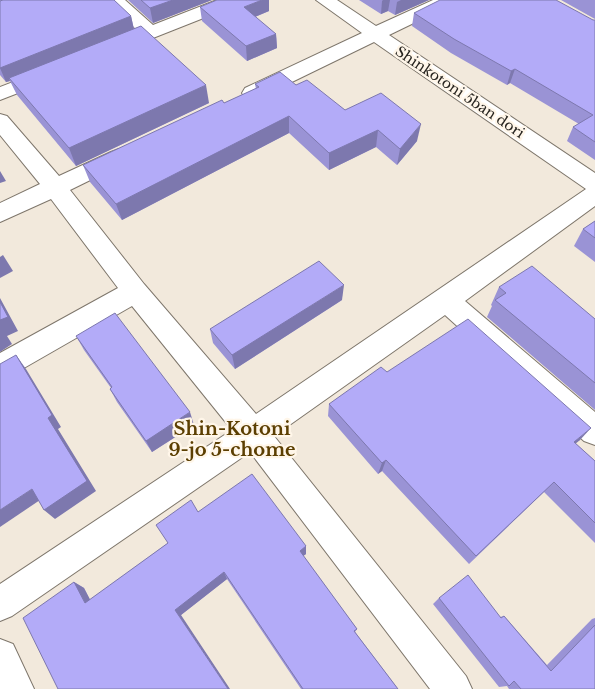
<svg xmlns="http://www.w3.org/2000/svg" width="595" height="689" font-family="'Libre Baskerville',serif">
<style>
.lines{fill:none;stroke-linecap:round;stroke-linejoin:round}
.minor-casing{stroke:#7e766b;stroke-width:2}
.minor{fill:#fff;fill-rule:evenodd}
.wall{fill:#9a93d5}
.shaded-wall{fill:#7d78ae}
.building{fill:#b3abf8;stroke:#7d78ae}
.labels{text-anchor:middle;stroke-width:4.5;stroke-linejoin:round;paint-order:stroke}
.far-street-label{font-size:14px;fill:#282520;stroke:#fff6e9}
.neighbourhood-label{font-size:18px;font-weight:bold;fill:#5c3f02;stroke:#fff6e9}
</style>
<rect width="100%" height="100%" fill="#f2e9dc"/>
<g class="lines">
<g class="minor-casing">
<g id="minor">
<path d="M 105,0 L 125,0 L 153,25 L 217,0 L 242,0 L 239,4 L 115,53 L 108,51 L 105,47 L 108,43 L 138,31 Z"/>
<path d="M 316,0 L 337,0 L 376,26 L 433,0 L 456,0 L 453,4 L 389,35 L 595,173 L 595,206 L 465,301 L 595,412 L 595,445 L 584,441 L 445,315 L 274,436 L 466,676 L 472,689 L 430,689 L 250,452 L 12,616 L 0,621 L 0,584 L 232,430 L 132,306 L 10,376 L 0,379 L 0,353 L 118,288 L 51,199 L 0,222 L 0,203 L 40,184 L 0,135 L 0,114 L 7,116 L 59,176 L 111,152 L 119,149 L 127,152 L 130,157 L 127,162 L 70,190 L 144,284 L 256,414 L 586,189 L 374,42 L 259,98 L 252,99 L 245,98 L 242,93 L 245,88 L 362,33 Z"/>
<path d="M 47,69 L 54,71 L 57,75 L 54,79 L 0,100 L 0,87 Z"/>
<path d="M 0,639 L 13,644 L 34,689 L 0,689 Z"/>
</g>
</g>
<use href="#minor" class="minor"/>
</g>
<g class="wall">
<path d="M 0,0 L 131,16 L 134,29 L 209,103 L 76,166 L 17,95 L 10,81 L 6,82 L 0,75 Z"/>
<path d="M 128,0 L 212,0 L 153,23 Z"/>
<path d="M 359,0 L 429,0 L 395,15 L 388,11 L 381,14 Z"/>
<path d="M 561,0 L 595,0 L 595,19 Z"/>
<path d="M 200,7 L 269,11 L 255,17 L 276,34 L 277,48 L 247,61 L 202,21 Z"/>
<path d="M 414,13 L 595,20 L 595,160 L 567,141 L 573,127 L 579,124 L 510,83 L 507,85 L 451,53 L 412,26 Z"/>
<path d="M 255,84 L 296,85 L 345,110 L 417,141 L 397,165 L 376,147 L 329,170 L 289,133 L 122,220 L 90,182 L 83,165 L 256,89 Z"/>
<path d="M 595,221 L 595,262 L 574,246 L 583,229 Z"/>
<path d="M 499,287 L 595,319 L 595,410 L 487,317 L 492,306 L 491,305 Z"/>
<path d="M 342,300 L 235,369 L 213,343 L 210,329 Z"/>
<path d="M 76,336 L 194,425 L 152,452 L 117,402 L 110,389 L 111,388 L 84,350 Z"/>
<path d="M 387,372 L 580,440 L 575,443 L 595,461 L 595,543 L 544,492 L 469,564 L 382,471 L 378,474 L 328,416 L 329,404 Z"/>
<path d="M 198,512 L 306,546 L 306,554 L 303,556 L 357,629 L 355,632 L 398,689 L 301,689 L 227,579 L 181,615 L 58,689 L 74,582 L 84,588 L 90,600 L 168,543 Z"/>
<path d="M 439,598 L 500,617 L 504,616 L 547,665 L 592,619 L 595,618 L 595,689 L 509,689 L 507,686 L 499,687 L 433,604 Z"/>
</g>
<g class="shaded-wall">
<path d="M 173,0 L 212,0 L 153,23 L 150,8 Z"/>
<path d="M 262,0 L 269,0 L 269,11 L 245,21 L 244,7 Z"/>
<path d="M 383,0 L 390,0 L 388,11 L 381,14 L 382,1 Z"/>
<path d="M 401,0 L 429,0 L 395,15 L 397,2 Z"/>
<path d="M 131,16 L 134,30 L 9,78 L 10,81 L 6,82 L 0,68 Z"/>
<path d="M 276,34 L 277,48 L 247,61 L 246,46 Z"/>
<path d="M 515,69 L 510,83 L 507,85 L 511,71 Z"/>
<path d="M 206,85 L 209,103 L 76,166 L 69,148 Z"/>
<path d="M 289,116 L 289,133 L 122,220 L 116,204 Z"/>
<path d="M 421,124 L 417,141 L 397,165 L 400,149 Z"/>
<path d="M 378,130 L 376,147 L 329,170 L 329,153 Z"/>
<path d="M 0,171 L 6,181 L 0,183 Z"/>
<path d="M 3,255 L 13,271 L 0,278 L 0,257 Z"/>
<path d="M 344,285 L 342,300 L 235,369 L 232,355 Z"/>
<path d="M 0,298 L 18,331 L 7,336 L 12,344 L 0,352 Z"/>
<path d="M 16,355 L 26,369 L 61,427 L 58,429 L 96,491 L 55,519 L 44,510 Z"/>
<path d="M 190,412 L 194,425 L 152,452 L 146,441 Z"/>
<path d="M 591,428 L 580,440 L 564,453 L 574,442 Z"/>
<path d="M 386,460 L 382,471 L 378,474 L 382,463 Z"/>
<path d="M 32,489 L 43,498 L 0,527 L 0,510 Z"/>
<path d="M 306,546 L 306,554 L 299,559 L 300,551 Z"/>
<path d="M 224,572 L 227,579 L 181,615 L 230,689 L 228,689 L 175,610 Z"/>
<path d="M 74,582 L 84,588 L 95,609 L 85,603 Z"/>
</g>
<g class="building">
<path d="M 3,0 L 114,0 L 131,16 L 0,68 L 0,1 Z"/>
<path d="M 141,0 L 173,0 L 150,8 Z"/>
<path d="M 217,0 L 262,0 L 244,7 L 276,34 L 246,46 L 200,7 Z"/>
<path d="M 440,0 L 556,0 L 593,20 L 595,20 L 595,142 L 573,127 L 593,115 L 515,69 L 511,71 L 454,39 L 414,13 Z"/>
<path d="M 141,26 L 206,85 L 69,148 L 9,78 Z"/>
<path d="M 280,72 L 296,85 L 307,80 L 345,110 L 381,93 L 421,124 L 400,149 L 378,130 L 329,153 L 289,116 L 116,204 L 83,165 L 222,100 L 224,103 L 259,87 L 255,84 Z"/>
<path d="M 595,221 L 595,238 L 583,229 Z"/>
<path d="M 319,261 L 344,285 L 232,355 L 210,329 Z"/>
<path d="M 532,266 L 595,319 L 595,383 L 495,300 L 506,293 L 499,287 Z"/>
<path d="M 0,302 L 8,317 L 0,320 Z"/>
<path d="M 115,313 L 190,412 L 146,441 L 110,389 L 112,387 L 76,336 Z"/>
<path d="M 468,319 L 591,428 L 574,442 L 595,461 L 595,523 L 554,482 L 476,556 L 386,460 L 382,463 L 329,404 L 381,367 L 387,372 Z"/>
<path d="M 16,355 L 52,415 L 48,418 L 87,481 L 44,510 L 32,489 L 0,510 L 0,364 Z"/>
<path d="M 252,474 L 306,546 L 300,551 L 357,629 L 354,631 L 398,689 L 303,689 L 224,572 L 175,610 L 228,689 L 58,689 L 23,618 L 74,582 L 85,603 L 168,543 L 156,525 L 191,500 L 198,512 Z"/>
<path d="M 468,575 L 501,618 L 504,616 L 551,671 L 595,625 L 595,689 L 521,689 L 514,681 L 509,686 L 439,598 Z"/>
</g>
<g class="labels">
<g class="far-street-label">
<text transform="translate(460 92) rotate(34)" y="5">Shinkotoni 5ban dori</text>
</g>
<g class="neighbourhood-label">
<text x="232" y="435">Shin-Kotoni<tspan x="232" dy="21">9-jo 5-chome</tspan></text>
</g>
</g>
</svg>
